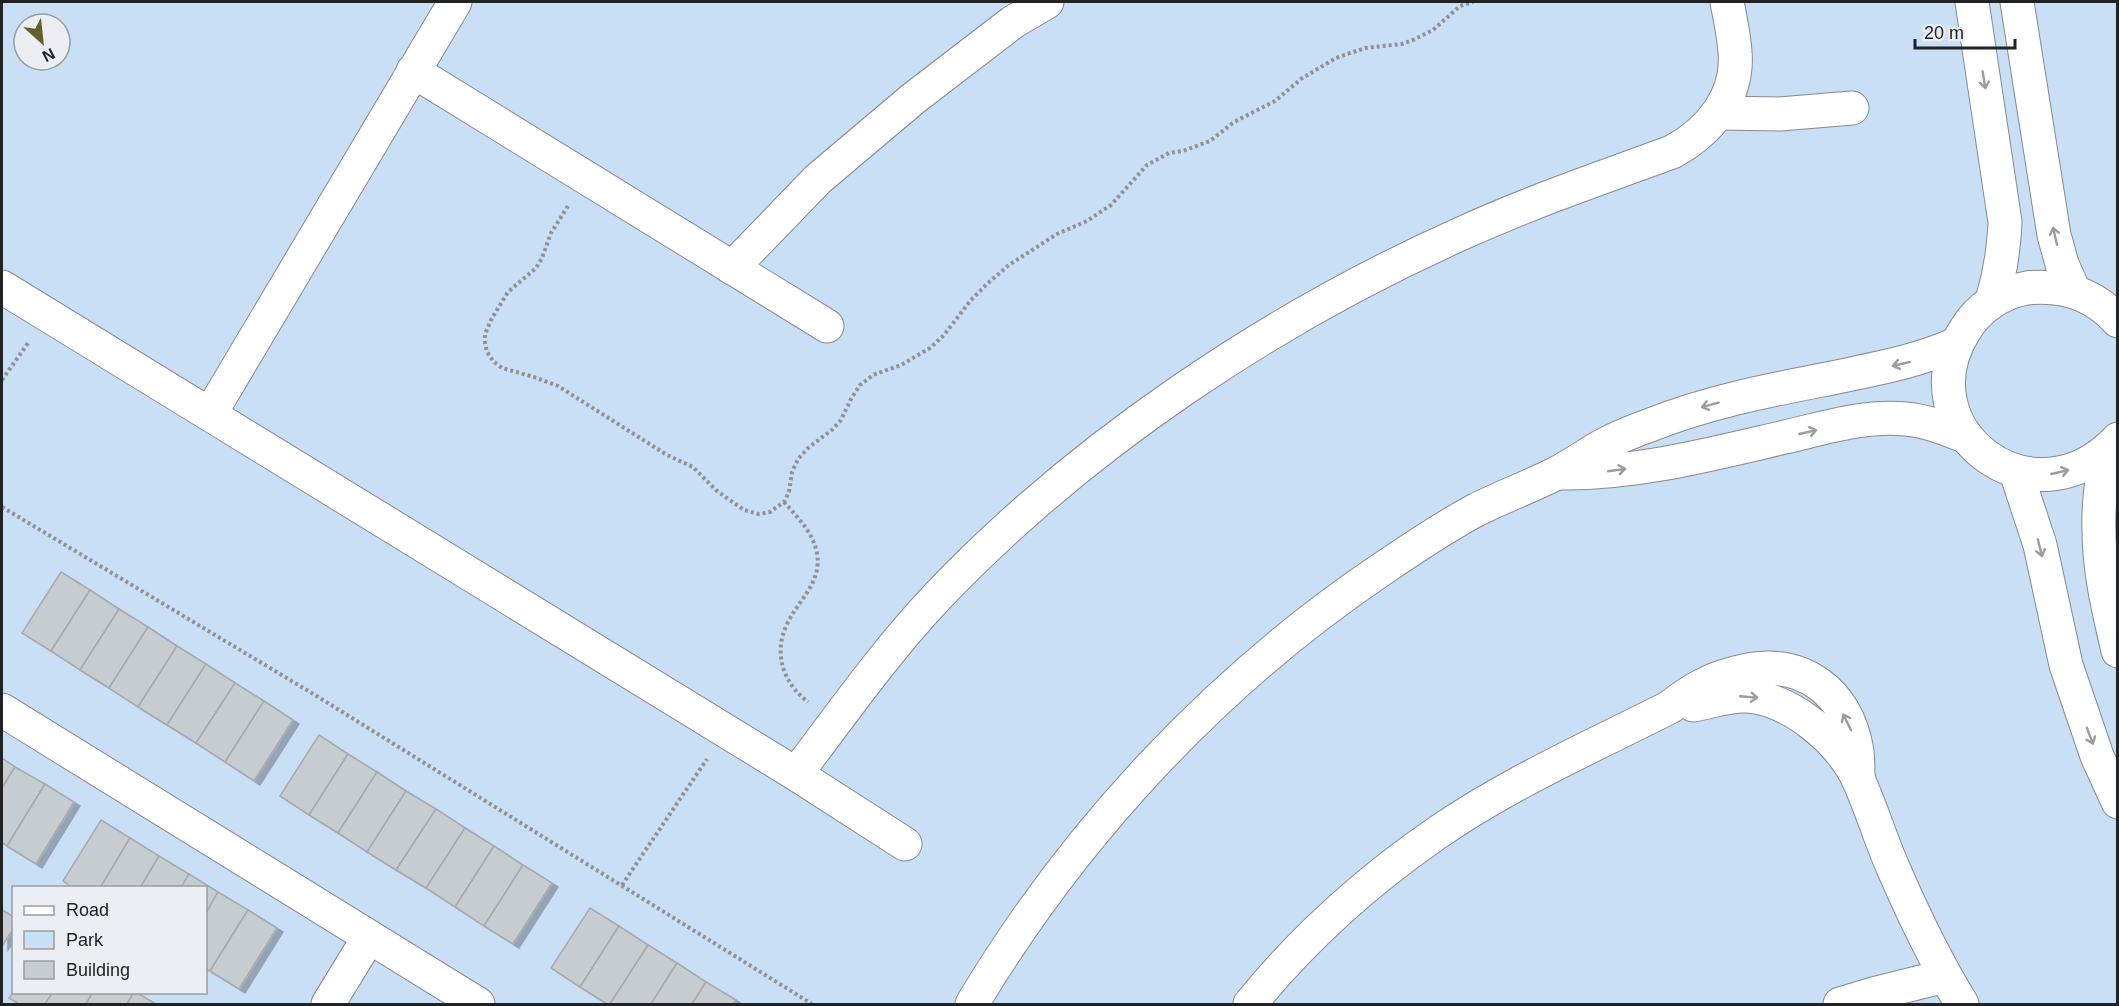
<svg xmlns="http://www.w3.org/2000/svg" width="2119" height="1006" font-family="Helvetica,sans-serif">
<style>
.green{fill:#c8dff6;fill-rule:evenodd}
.building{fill:#c7ccd0;stroke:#a6aaae;stroke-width:1.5;filter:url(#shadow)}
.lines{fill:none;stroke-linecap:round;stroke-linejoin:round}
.minor-casing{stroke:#868a8f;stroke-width:35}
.path{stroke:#8f9295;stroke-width:4;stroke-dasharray:3 3;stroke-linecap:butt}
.minor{stroke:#fff;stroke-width:33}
.oneway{stroke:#9b9c9c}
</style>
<defs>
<filter id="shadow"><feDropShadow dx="6" dy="4" stdDeviation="0" flood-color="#0004"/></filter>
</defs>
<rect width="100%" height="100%" fill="#ebeff4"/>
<path class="green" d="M 2,2 L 2117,2 L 2117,1004 L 2,1004 ZM 24,24 L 60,24 L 60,60 L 24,60 ZM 14,888 L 206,888 L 206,992 L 14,992 Z"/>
<g class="building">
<path d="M 61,572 L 90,590 L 51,651 L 22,633 Z"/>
<path d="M 90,590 L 119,609 L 80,670 L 51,651 Z"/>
<path d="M 119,609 L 148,627 L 109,688 L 80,670 Z"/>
<path d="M 148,627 L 177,646 L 138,707 L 109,688 Z"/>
<path d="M 177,646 L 206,664 L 167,725 L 138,707 Z"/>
<path d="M 206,664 L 235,683 L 196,743 L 167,725 Z"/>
<path d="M 235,683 L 264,701 L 225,762 L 196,743 Z"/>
<path d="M 264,701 L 293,720 L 254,781 L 225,762 Z"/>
<path d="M 319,735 L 348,754 L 309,815 L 280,796 Z"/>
<path d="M 348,754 L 377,772 L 338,833 L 309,815 Z"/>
<path d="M 2,758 L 15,767 L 2,788 Z"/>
<path d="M 15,767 L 45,784 L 7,846 L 2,843 L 2,788 Z"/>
<path d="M 377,772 L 406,791 L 367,852 L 338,833 Z"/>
<path d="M 45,784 L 74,802 L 36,864 L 7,846 Z"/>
<path d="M 406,791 L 436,809 L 396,870 L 367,852 Z"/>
<path d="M 436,809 L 465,828 L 426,888 L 396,870 Z"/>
<path d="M 101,820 L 130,838 L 100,888 L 73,888 L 63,881 Z"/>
<path d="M 465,828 L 494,846 L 455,907 L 426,888 Z"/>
<path d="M 130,838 L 159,856 L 140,888 L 100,888 Z"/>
<path d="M 494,846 L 523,865 L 484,926 L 455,907 Z"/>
<path d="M 159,856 L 189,874 L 181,888 L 140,888 Z"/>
<path d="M 523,865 L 552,883 L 513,944 L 484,926 Z"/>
<path d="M 189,874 L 218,892 L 206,913 L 206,888 L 181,888 Z"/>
<path d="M 218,892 L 248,910 L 210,971 L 206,969 L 206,913 Z"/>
<path d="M 590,908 L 619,926 L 580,987 L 551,968 Z"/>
<path d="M 2,910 L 14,917 L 14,928 L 2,946 Z"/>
<path d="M 248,910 L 277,928 L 239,989 L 210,971 Z"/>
<path d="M 619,926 L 648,945 L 610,1004 L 607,1004 L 580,987 Z"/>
<path d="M 648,945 L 677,963 L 651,1004 L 610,1004 Z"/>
<path d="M 677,963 L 706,982 L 692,1004 L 651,1004 Z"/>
<path d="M 706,982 L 736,1000 L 733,1004 L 692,1004 Z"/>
<path d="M 14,991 L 14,992 L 53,992 L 45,1004 L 19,1004 L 9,998 Z"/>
<path d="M 53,992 L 93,992 L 86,1004 L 45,1004 Z"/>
<path d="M 93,992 L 134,992 L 127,1004 L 86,1004 Z"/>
<path d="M 134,992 L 136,992 L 156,1004 L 127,1004 Z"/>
</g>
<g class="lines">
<g class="minor-casing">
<g id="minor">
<path d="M 1972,2 L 2005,222 C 2004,249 2000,274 1992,301"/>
<path d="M 2017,2 L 2054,235 L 2062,264 L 2074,291"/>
<path d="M 413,71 L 827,326"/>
<path d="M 1719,113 L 1780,114 L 1852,108"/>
<path d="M 732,268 L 818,179 L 914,98 L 1013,22 L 1047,2"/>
<path d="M 2,287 L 796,774 L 905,844"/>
<path d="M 2118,321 C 2094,294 2062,284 2027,288 C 2002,292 1978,308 1965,330 C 1902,429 2033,530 2118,439"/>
<path d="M 210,414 L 455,2"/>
<path d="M 2106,451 C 2102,478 2098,504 2099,531 C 2099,571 2109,612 2118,651"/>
<path d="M 2016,472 L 2040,545 L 2066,665 L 2097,756 L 2118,802"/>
<path d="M 1561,473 C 1636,474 1712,454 1785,437 C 1824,428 1865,415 1906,419 C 1927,421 1947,429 1967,437"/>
<path d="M 1693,705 C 1711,702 1728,695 1747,696 C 1791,699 1841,741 1859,781 C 1872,810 1881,841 1894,870 C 1914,916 1936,962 1962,1004"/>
<path d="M 2,710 L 478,1004"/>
<path d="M 796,774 C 841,715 885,652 936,598 C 1081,445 1275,316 1467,231 C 1534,201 1603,177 1672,152 C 1709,132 1739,97 1735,52 C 1734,35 1730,18 1727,2"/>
<path d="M 328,1004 L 369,937"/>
<path d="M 972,1004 C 1075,832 1216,681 1382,569 C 1413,548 1444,527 1476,510 C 1502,497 1529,487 1555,474 C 1571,466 1586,455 1602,446 C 1618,437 1636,430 1653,424 C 1711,401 1771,390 1832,378 C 1874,369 1916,362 1956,344"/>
<path d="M 1250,1004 C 1302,940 1365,883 1434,835 C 1507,784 1591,747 1670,707 C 1693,688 1715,677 1744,671 C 1803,658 1847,692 1857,751 C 1858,760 1858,770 1858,779"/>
<path d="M 1840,1004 L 1873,994 L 1945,976"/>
</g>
</g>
<g class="path">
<path d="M 568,206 L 551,233 L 542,258 L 536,268 L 508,292 L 492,318 L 485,334 L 485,343 L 487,352 L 493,361 L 502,368 L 534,377 L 558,386 L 667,455 L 693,467 L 717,491 L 744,510 L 759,514 L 770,512 L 784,502 L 789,492 L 792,472 L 798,459 L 808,448 L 833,429 L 841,420 L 851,399 L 860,385 L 873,375 L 901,365 L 930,348 L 944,335 L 971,300 L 988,283 L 1009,265 L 1057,234 L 1087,221 L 1111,205 L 1147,165 L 1169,153 L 1183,151 L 1210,141 L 1234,122 L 1275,101 L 1301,79 L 1336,58 L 1365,48 L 1402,44 L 1413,40 L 1433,30 L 1460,6 L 1473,2"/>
<path d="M 2,380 L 28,343"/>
<path d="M 784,502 C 797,517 813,532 817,553 C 822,583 799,599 787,624 C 773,653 783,683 808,702"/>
<path d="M 2,507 L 315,695 L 812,1004"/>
<path d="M 622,885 L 707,759"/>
</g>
<use href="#minor" class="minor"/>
</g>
<defs><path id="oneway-shaft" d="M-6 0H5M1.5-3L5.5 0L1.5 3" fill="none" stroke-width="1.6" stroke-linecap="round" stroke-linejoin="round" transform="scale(1.5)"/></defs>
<g class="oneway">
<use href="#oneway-shaft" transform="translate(1984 80) rotate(81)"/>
<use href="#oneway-shaft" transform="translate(2055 236) rotate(-103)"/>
<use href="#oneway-shaft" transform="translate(1901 364) rotate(167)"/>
<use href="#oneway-shaft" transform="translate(1710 405) rotate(165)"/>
<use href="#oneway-shaft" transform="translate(1808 432) rotate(-13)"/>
<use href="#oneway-shaft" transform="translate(1617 470) rotate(-8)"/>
<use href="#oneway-shaft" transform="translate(2060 472) rotate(-13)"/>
<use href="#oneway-shaft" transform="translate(2040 548) rotate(76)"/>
<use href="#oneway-shaft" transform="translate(1749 697) rotate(5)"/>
<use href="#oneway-shaft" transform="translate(1847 722) rotate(-116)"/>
<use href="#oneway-shaft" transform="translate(2090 736) rotate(69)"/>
</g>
<rect width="2119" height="1006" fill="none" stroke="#202223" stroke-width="6"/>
<rect x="12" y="886" width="195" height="108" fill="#ebeff4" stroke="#9a9da0" stroke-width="1.5"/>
<rect x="24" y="906" width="30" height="9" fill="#ffffff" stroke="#9a9da0" stroke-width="1.5"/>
<text x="66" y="916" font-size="18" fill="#202223">Road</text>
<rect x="24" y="931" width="30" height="18" fill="#c8dff6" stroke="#9a9da0" stroke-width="1.5"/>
<text x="66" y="946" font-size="18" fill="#202223">Park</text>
<rect x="24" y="961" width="30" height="18" fill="#c7ccd0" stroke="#9a9da0" stroke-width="1.5"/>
<text x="66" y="976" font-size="18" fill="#202223">Building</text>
<g transform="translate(42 42) rotate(153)"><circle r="28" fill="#ebeff4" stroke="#9a9da0" stroke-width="1.5"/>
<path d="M0-4.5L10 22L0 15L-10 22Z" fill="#685e2b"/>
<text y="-9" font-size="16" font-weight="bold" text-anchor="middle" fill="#202223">N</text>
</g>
<path d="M1915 39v9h100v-9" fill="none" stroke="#202223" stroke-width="3"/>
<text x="1924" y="39" font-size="18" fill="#202223" stroke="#ebeff4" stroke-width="4.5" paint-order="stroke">20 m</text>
</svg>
